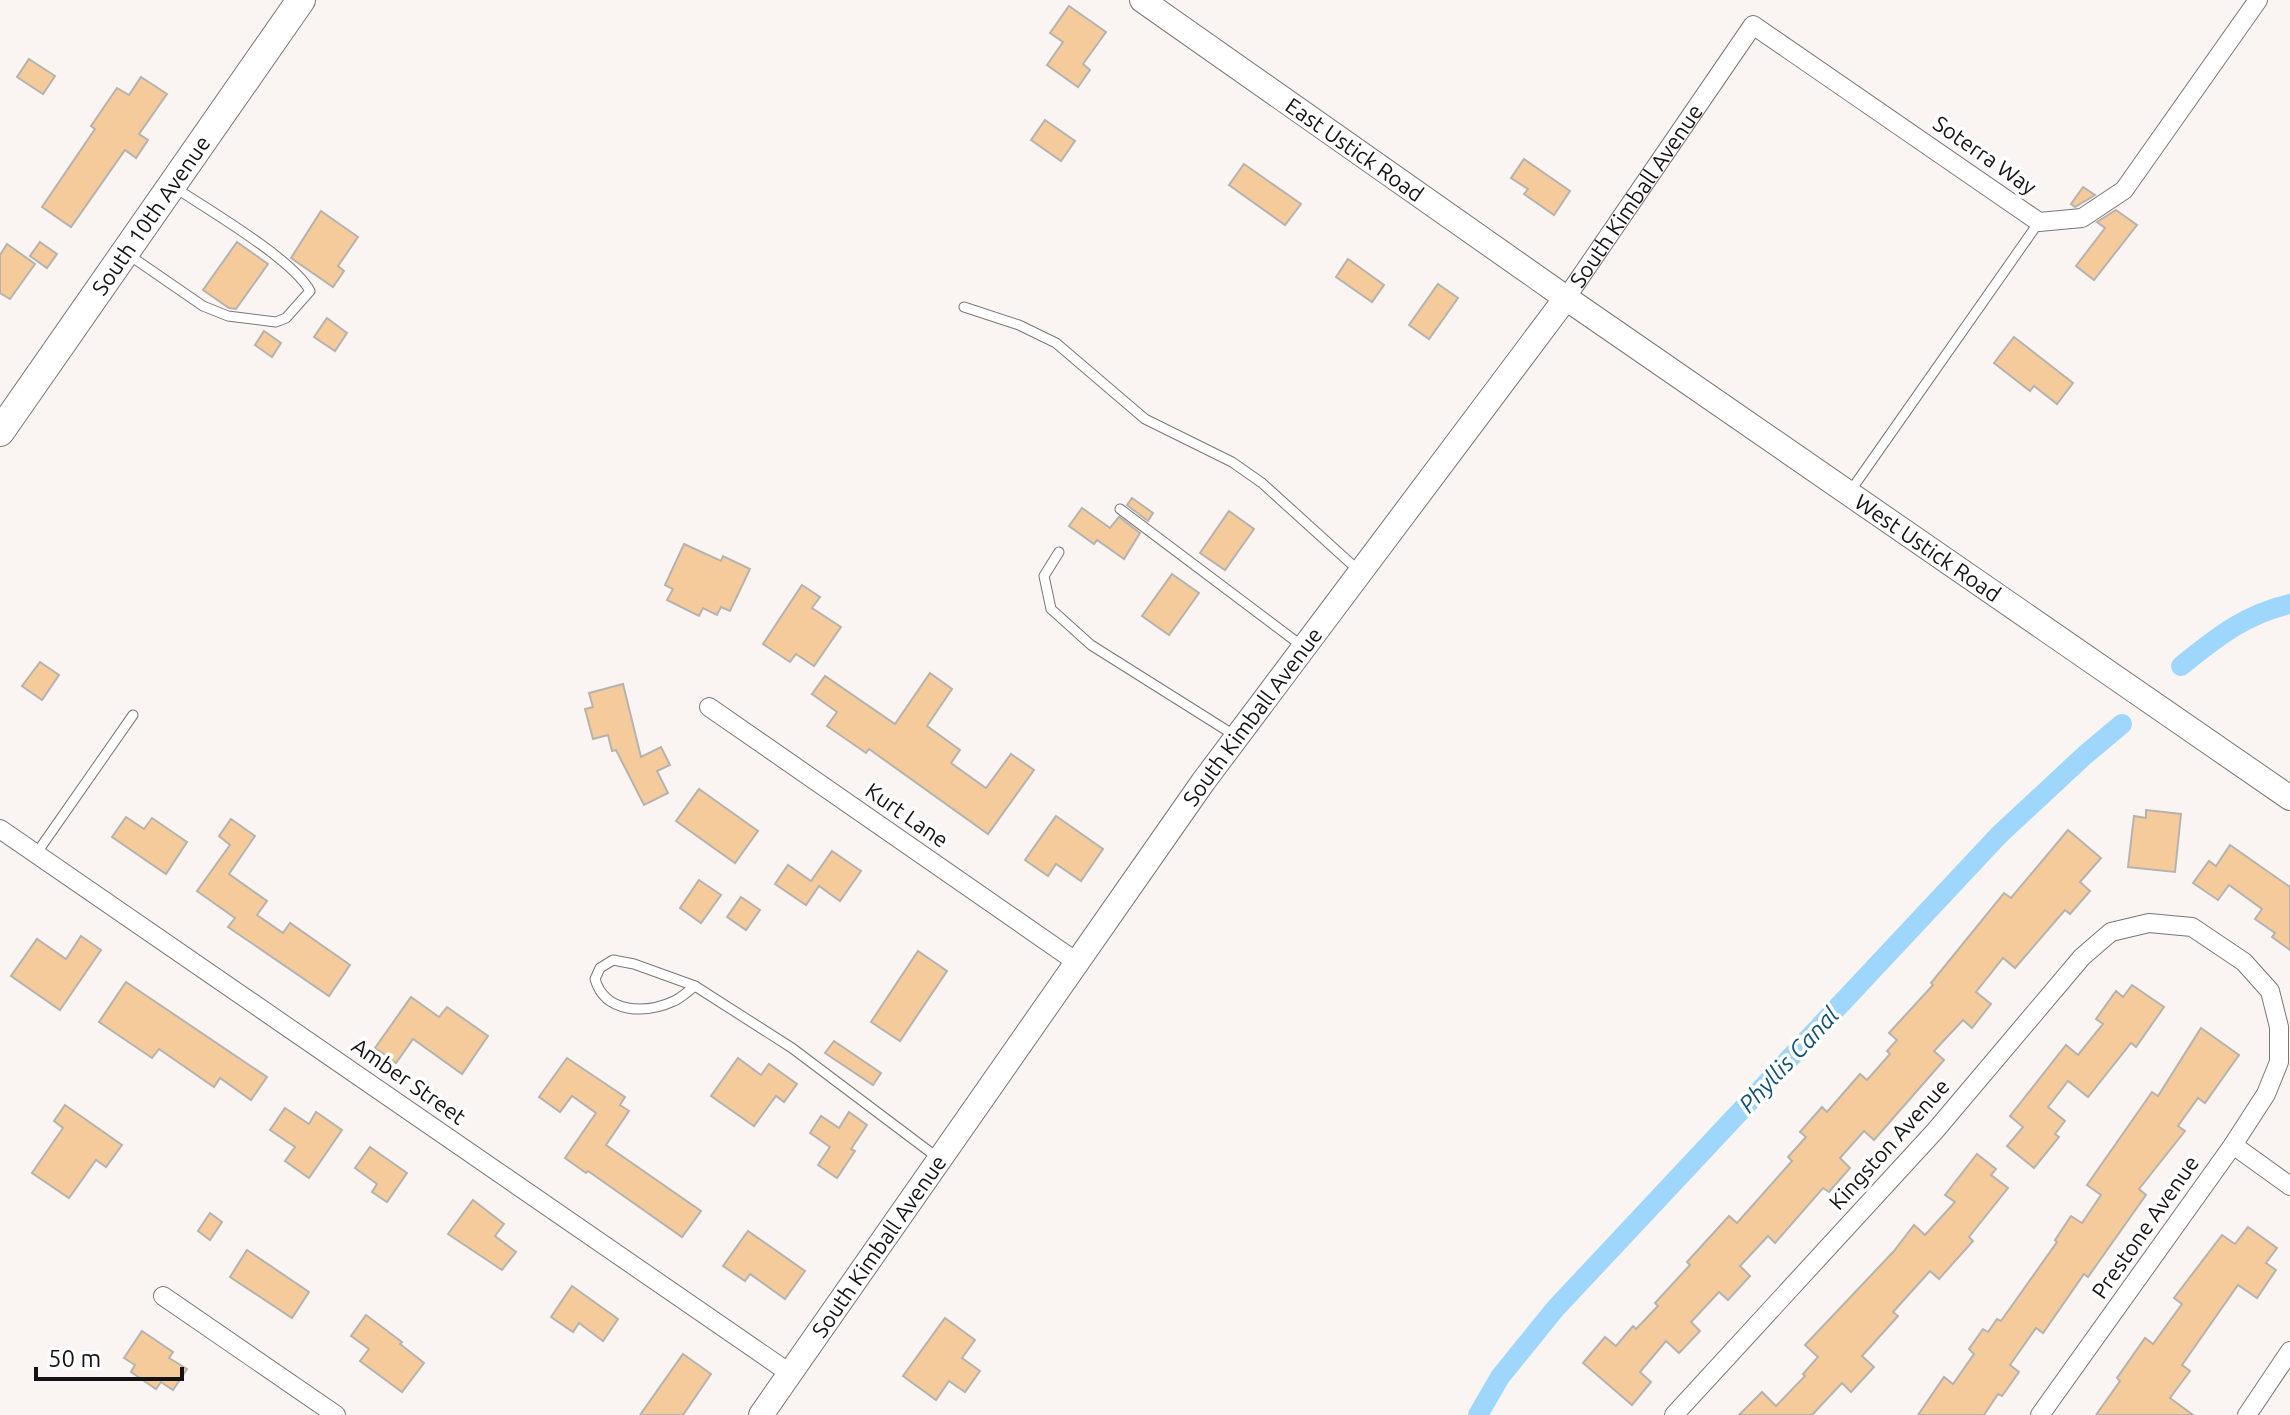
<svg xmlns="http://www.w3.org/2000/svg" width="2290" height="1415" font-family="Ubuntu,sans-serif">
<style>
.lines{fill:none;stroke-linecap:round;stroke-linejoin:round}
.canal{stroke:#9fd6fc;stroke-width:20}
.building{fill:#f6cb9c;stroke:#b6b3af;stroke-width:2}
.lane-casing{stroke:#7b7775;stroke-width:11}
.street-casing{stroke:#7b7775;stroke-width:20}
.secondary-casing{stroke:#7b7775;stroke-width:26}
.primary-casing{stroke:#7b7775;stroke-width:30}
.lane{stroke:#fff;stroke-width:9}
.street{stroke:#fff;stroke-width:18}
.secondary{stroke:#fff;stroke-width:24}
.primary{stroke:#fff;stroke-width:28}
.labels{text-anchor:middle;stroke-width:7;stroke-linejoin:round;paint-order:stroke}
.street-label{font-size:22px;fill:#141212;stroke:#fff}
.water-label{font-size:24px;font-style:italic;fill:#0f5175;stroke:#fff}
</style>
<rect width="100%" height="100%" fill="#faf5f2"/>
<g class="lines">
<g class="canal">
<path d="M 2181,666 C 2216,638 2245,614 2290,604"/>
<path d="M 1478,1415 L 1500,1377 L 1555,1309 L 1999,835 L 2085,755 L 2122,724"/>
</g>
</g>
<g class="building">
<path d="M 1069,6 L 1106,32 L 1083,64 L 1090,70 L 1078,87 L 1047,65 L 1063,42 L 1050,33 Z"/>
<path d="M 29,59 L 55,76 L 43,94 L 17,77 Z"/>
<path d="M 141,77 L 167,94 L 139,134 L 148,140 L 136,158 L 125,150 L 71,227 L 42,207 L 95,129 L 91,126 L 117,88 L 129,95 Z"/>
<path d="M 1045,120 L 1075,141 L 1061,161 L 1031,140 Z"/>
<path d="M 1524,159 L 1570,191 L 1554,215 L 1524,194 L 1528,189 L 1511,178 Z"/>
<path d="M 1244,164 L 1301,204 L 1285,225 L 1229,185 Z"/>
<path d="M 2083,187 L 2095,195 L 2075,207 L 2071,204 Z"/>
<path d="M 2116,210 L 2137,225 L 2094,280 L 2076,266 L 2105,228 L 2097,222 Z"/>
<path d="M 321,211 L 358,237 L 338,266 L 344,271 L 333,287 L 291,258 Z"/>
<path d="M 40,242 L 57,254 L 47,268 L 30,256 Z"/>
<path d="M 237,242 L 268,264 L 236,309 L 229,308 L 203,290 Z"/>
<path d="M 7,244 L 35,264 L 10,299 L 0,293 L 0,255 Z"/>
<path d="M 1348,259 L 1384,285 L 1372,302 L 1336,277 Z"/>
<path d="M 1438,284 L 1458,298 L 1429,339 L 1409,325 Z"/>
<path d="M 327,318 L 347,333 L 335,351 L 314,337 Z"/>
<path d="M 264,331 L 281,343 L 272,357 L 255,345 Z"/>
<path d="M 2014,337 L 2073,383 L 2057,404 L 2034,386 L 2030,391 L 1994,363 Z"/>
<path d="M 1132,498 L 1153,513 L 1148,521 L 1127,505 Z"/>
<path d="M 1082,508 L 1110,528 L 1119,517 L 1140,533 L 1124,559 L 1097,540 L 1094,544 L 1069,526 Z"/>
<path d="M 1229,511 L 1254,529 L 1225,570 L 1200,553 Z"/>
<path d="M 684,544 L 721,561 L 723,556 L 750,569 L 730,611 L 721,607 L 717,615 L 703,608 L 699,616 L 667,600 L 673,589 L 665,585 Z"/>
<path d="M 1172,574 L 1199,593 L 1169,635 L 1142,616 Z"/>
<path d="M 802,585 L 820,597 L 812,608 L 841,627 L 814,666 L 796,654 L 790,662 L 763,644 Z"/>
<path d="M 40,662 L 59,675 L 42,700 L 22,686 Z"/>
<path d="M 930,673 L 952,689 L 927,726 L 960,750 L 951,763 L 986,788 L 1011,754 L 1034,770 L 988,834 L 869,749 L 866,753 L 827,726 L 837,712 L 812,694 L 825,676 L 895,724 Z"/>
<path d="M 623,684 L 641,757 L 661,747 L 670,765 L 657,771 L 668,793 L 644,805 L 616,750 L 612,751 L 608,735 L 593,739 L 585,709 L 593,707 L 589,693 Z"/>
<path d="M 699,789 L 758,831 L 735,863 L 676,821 Z"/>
<path d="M 2146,810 L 2181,814 L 2175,872 L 2128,867 L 2134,816 L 2146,818 Z"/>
<path d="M 1056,816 L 1103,849 L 1081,881 L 1056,864 L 1048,876 L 1025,860 Z"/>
<path d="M 126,817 L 144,829 L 152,818 L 187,842 L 166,874 L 112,837 Z"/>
<path d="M 231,819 L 255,836 L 229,874 L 267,901 L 257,915 L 283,933 L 290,923 L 350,965 L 329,996 L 228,927 L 235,918 L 197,891 L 230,845 L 219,836 Z"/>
<path d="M 2068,830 L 2101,858 L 2080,882 L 2090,891 L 2070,914 L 2065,910 L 2015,968 L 2003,958 L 1976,992 L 1991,1004 L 1972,1028 L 1963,1020 L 1934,1051 L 1944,1060 L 1874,1140 L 1864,1131 L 1840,1158 L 1850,1168 L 1829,1192 L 1823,1188 L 1775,1243 L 1768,1236 L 1740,1266 L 1750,1276 L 1728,1300 L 1719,1292 L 1691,1322 L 1700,1331 L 1679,1353 L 1666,1341 L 1640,1372 L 1651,1382 L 1632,1405 L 1583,1363 L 1605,1337 L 1616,1346 L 1633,1326 L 1636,1329 L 1658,1306 L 1655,1303 L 1690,1265 L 1687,1262 L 1729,1216 L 1737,1223 L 1792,1161 L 1788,1157 L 1806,1137 L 1800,1132 L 1822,1107 L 1827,1112 L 1860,1074 L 1867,1080 L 1890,1054 L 1887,1051 L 1897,1040 L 1889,1033 L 1933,985 L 1931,983 L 2004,893 L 2011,898 Z"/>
<path d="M 2230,845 L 2290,887 L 2290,950 L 2272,937 L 2275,933 L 2255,919 L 2262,909 L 2229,885 L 2218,900 L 2193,883 L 2209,861 L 2216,866 Z"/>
<path d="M 832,851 L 861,871 L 840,901 L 819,886 L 806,905 L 775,884 L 788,865 L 811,881 Z"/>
<path d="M 699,880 L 721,895 L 701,923 L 680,908 Z"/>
<path d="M 741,897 L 760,910 L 746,930 L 727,917 Z"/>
<path d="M 81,936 L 101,950 L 60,1010 L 11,976 L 37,939 L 66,959 Z"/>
<path d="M 918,951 L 947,971 L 900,1041 L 871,1022 Z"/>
<path d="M 126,982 L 267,1077 L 251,1100 L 220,1078 L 214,1087 L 159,1049 L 152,1058 L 99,1022 Z"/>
<path d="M 2132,985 L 2164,1007 L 2136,1047 L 2131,1043 L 2088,1097 L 2068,1081 L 2048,1107 L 2065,1121 L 2055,1134 L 2059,1137 L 2034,1168 L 2007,1146 L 2023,1127 L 2010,1116 L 2066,1045 L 2078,1055 L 2103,1024 L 2096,1019 L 2116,991 L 2123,997 Z"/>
<path d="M 411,997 L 439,1017 L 447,1007 L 488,1036 L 462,1074 L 413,1039 L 396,1063 L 375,1048 Z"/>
<path d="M 2201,1028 L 2239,1055 L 2205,1103 L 2198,1098 L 2178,1126 L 2185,1131 L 2139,1189 L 2146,1195 L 2088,1277 L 2084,1274 L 2043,1333 L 2036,1328 L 2010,1365 L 2019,1372 L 2002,1396 L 1998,1394 L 1984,1415 L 1918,1415 L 1944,1377 L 1953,1384 L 1974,1354 L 1969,1349 L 1983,1329 L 1988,1332 L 1997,1319 L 2001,1321 L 2057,1242 L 2055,1240 L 2071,1216 L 2082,1223 L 2101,1195 L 2087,1185 L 2152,1092 L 2158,1096 Z"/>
<path d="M 834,1041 L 881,1073 L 873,1085 L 825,1053 Z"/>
<path d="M 567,1058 L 625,1097 L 620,1105 L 629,1111 L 606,1145 L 701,1211 L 682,1237 L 588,1171 L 586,1173 L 565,1158 L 596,1113 L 572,1096 L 560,1112 L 539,1097 Z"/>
<path d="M 738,1058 L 761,1075 L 769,1064 L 797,1084 L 784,1102 L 776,1096 L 754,1126 L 711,1096 Z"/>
<path d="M 65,1105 L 122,1145 L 106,1167 L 96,1160 L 69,1198 L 32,1173 L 63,1128 L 54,1121 Z"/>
<path d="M 285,1108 L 309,1124 L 316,1112 L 342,1130 L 309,1178 L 285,1161 L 295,1147 L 270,1130 Z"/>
<path d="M 849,1112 L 867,1125 L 851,1149 L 855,1151 L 837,1178 L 818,1165 L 830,1147 L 810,1133 L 821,1116 L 839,1128 Z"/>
<path d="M 370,1147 L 407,1173 L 387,1202 L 372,1192 L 377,1184 L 355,1168 Z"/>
<path d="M 1977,1154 L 1996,1169 L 1991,1175 L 2008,1188 L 1969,1237 L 1973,1241 L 1939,1279 L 1930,1271 L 1893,1312 L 1898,1316 L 1862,1356 L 1874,1367 L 1851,1392 L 1842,1383 L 1812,1415 L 1739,1415 L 1762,1392 L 1776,1406 L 1805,1376 L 1803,1374 L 1818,1357 L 1805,1345 L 1894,1251 L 1914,1225 L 1925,1235 L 1955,1202 L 1945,1195 Z"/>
<path d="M 473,1200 L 504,1224 L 495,1236 L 516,1252 L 502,1270 L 448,1234 Z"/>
<path d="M 210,1213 L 222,1222 L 210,1240 L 198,1231 Z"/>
<path d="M 2248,1227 L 2277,1248 L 2266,1263 L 2276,1270 L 2257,1298 L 2238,1285 L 2182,1365 L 2190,1371 L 2170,1398 L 2193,1415 L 2096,1415 L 2120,1381 L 2117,1378 L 2145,1338 L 2153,1344 L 2182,1304 L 2174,1298 L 2222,1235 L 2235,1244 Z"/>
<path d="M 748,1231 L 805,1271 L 785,1299 L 750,1274 L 745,1281 L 723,1266 Z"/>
<path d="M 247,1250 L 309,1292 L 292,1318 L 230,1277 Z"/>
<path d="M 572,1286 L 618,1319 L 603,1341 L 579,1323 L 573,1332 L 551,1317 Z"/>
<path d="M 366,1315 L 402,1342 L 400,1344 L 424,1363 L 402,1392 L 360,1361 L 369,1349 L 351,1336 Z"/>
<path d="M 945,1318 L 975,1340 L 962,1358 L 980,1371 L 965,1392 L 949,1381 L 936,1400 L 903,1376 Z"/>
<path d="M 142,1331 L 173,1352 L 169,1358 L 187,1369 L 173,1390 L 161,1382 L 156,1389 L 131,1372 L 135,1365 L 124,1358 Z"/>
<path d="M 683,1354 L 711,1374 L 683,1415 L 640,1415 Z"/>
</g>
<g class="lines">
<g class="lane-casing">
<g id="lane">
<path d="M 129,255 L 203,306 L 228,316 L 276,322 L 286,318 L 310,291 C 293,259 207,209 174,187"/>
<path d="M 964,307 L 1019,325 L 1056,343 L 1145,419 L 1232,462 L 1262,483 L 1358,570"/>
<path d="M 1849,493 L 2039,222"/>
<path d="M 1120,509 L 1302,646"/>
<path d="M 1059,552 L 1044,576 L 1051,609 L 1091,645 L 1234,735"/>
<path d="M 36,854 L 133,715"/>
<path d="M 613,960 L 634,964 L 695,986 C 688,991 681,998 674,1001 C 646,1014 605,1014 595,979 L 600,968 Z"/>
<path d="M 695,986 L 792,1048 L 938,1158"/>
</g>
</g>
<g class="street-casing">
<g id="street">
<path id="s1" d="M 1566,298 L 1753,25 L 2039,222 L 2082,218 L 2124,190 L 2258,0"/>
<path d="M 709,707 L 1078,963"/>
<path d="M 0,829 L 791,1374"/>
<path d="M 2233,1145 L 2290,1186"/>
<path d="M 163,1296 L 336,1415"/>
<path d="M 1674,1415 L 1935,1131 L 2082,957 L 2111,932 L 2149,923 L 2192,927 L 2244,962 L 2270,991 L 2279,1027 L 2279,1062 L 2266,1094 L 2233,1145 L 2040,1415"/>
<path d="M 2247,1415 L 2290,1351"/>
</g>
</g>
<g class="secondary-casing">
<g id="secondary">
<path id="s2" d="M 1142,0 L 1566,298 L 2290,798"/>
<path id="s3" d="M 761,1415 L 1203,782 L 1566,298"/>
</g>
</g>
<g class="primary-casing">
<g id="primary">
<path id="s4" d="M 0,432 L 301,0"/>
</g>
</g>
<use href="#lane" class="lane"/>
<use href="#street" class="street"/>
<use href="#secondary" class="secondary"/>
<use href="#primary" class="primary"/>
</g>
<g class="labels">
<g class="street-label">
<text dy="8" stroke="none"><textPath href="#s2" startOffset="260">East Ustick Road</textPath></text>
<text transform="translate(1985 155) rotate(35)" y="8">Soterra Way</text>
<text dy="8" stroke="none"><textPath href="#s1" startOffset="124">South Kimball Avenue</textPath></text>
<text dy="8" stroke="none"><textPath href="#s4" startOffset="264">South 10th Avenue</textPath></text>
<text dy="8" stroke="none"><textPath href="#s2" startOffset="958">West Ustick Road</textPath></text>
<text dy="8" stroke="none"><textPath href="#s3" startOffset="854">South Kimball Avenue</textPath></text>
<text transform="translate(907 815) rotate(35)" y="8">Kurt Lane</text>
<text transform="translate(409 1081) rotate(35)" y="8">Amber Street</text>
<text transform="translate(1889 1144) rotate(-48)" y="8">Kingston Avenue</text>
<text transform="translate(2145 1227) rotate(-55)" y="8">Prestone Avenue</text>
<text dy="8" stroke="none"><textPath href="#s3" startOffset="206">South Kimball Avenue</textPath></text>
</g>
<g class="water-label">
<text transform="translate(1789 1060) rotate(-47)" y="8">Phyllis Canal</text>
</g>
</g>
<path d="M36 1367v12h146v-12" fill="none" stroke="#141212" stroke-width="4"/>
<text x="48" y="1367" font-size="24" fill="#141212" stroke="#ffffff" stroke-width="6" paint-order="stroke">50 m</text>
</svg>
